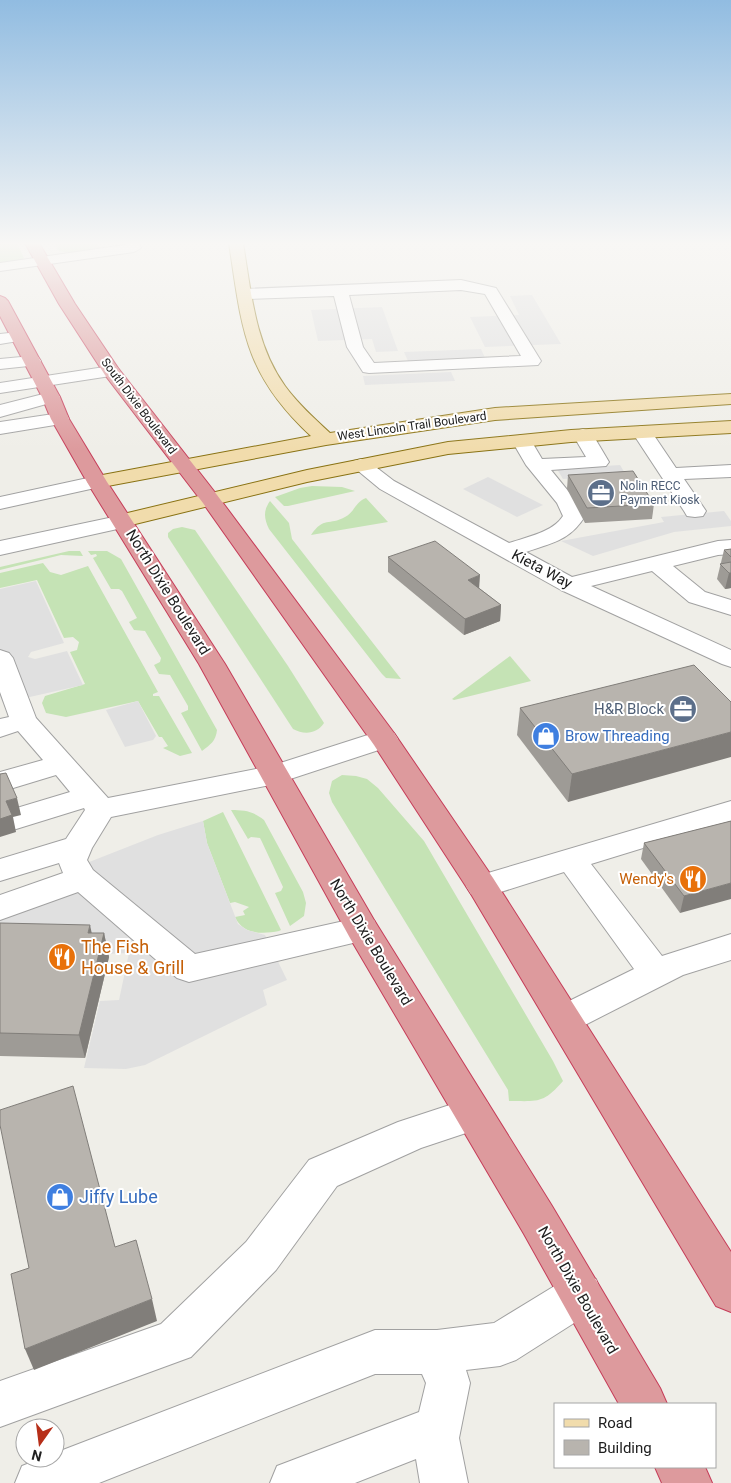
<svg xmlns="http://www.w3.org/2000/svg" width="731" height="1483" font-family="Roboto,sans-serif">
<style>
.grass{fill:#c5e3b5}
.parking{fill:#e0e0e0}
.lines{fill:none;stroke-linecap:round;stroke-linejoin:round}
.minor-casing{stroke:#a1a1a1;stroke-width:2}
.major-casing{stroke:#897213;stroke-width:2}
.highway-casing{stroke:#c63d59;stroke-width:2}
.minor{fill:#fff;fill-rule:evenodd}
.major{fill:#f1dcac;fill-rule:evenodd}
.highway{fill:#dd9a9d;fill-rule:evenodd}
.wall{fill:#9e9b96}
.shaded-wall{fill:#817e7a}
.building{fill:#b8b4ae;stroke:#817e7a}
.labels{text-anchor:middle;stroke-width:4;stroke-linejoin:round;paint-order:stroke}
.far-street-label{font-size:12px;fill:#202020;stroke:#fff}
.far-service-label{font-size:12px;fill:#4e5e75;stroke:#fff;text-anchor:start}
.street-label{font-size:15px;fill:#202020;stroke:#fff}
.service-label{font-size:15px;fill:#4e5e75;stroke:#fff;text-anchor:end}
.shop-label{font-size:15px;fill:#366cbe;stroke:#fff;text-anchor:start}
.food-label{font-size:15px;fill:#c56008;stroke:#fff;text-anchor:end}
.near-food-label{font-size:18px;fill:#c56008;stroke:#fff;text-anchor:start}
.near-shop-label{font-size:18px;fill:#366cbe;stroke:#fff;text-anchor:start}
</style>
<rect width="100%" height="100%" fill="#efeee8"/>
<g class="grass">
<path d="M 0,243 L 17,243 L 24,258 L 20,261 L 0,262 Z"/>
<path d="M 54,243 L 97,243 L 101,248 C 87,251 73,254 59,251 Z"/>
<path d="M 312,486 L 342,487 L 355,491 L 288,506 L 284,506 L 275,497 L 300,488 Z"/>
<path d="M 366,498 L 388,522 L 311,535 C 324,516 329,526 345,517 C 354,513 355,502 366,498 Z"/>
<path d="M 270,501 L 289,523 L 292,539 L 401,679 L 386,678 L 382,674 L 269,529 C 264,518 263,511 270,501 Z"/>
<path d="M 182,527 L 195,530 L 288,666 L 324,723 C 317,734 304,735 293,729 L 168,537 L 168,533 L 173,529 Z"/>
<path d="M 69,551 L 80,551 L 83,556 L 61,555 L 0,570 L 0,567 Z"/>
<path d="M 88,551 L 107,551 L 121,559 L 217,730 C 216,741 210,745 202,751 L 181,713 L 188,710 L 188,706 L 170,675 L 159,674 L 154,665 L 160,662 L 161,658 L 145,631 L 134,630 L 129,622 L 137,618 L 122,591 L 119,589 L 111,589 L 93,558 L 97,556 L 96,554 L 91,555 Z"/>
<path d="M 43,563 L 50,572 L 61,575 L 88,566 L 158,692 L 153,694 L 153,696 L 159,696 L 192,753 L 180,756 L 163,748 L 168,746 L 162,737 L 159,737 L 138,701 L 66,717 L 46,713 L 42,703 L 45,696 L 85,684 L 70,652 L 77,650 L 79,642 L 73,637 L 64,638 L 37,580 L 0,588 L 0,573 Z"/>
<path d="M 510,656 L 531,681 L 454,700 L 452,699 Z"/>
<path d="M 342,775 L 356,776 L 367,779 L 378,788 L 424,841 L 553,1061 L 563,1081 C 543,1104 538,1101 509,1101 L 508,1090 L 332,802 L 329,793 L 332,781 Z"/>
<path d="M 231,810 C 244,810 253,811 264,820 L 303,892 L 306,903 L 304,916 L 290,926 L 275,893 L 281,891 L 283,887 L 262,842 L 260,838 L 251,837 L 248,839 Z"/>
<path d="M 223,812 L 281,930 L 279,931 C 263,934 243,935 235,917 L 245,915 L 243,911 L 249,907 L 235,902 L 230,903 L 207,843 L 203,821 Z"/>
</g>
<g class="parking">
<path d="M 532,295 L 561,344 L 485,347 L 470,317 L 519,315 L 510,296 Z"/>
<path d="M 382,307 L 398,351 L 376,352 L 372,339 L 318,341 L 311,310 Z"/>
<path d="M 481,349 L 485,358 L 408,361 L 404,352 Z"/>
<path d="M 451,372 L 455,381 L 365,385 L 363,376 Z"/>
<path d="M 620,465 L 626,475 L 563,479 L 557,469 Z"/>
<path d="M 488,477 L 543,505 L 517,517 L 463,489 Z"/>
<path d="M 724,511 L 731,521 L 731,526 L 674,532 L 593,556 L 561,541 L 664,522 L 661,517 Z"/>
<path d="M 36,581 L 64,643 L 31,652 L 28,657 L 35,659 L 67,651 L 83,685 L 3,703 L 0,696 L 0,589 Z"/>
<path d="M 138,701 L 156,736 L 153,740 L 125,747 L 106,710 Z"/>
<path d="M 203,821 L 207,843 L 238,924 L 247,930 L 265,935 L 287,980 L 263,990 L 267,1005 L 145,1065 L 126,1069 L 84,1068 L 100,1001 L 119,1000 L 129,953 L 104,954 L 0,942 L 0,897 L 158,835 Z"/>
</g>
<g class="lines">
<g class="minor-casing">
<g id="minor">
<path d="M 124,243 L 138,243 L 141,248 L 134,252 L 0,271 L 0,263 L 125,245 Z"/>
<path d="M 461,280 L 496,288 L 541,361 L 538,365 L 369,373 L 363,372 L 347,347 L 334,296 L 245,299 L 240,297 L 237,294 L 240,291 L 245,289 ZM 461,290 L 485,294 L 521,356 L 374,363 L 363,347 L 349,295 Z"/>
<path d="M 18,332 L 24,334 L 26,337 L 24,340 L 0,344 L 0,334 Z"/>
<path d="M 32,356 L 38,357 L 41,361 L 38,365 L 0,369 L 0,359 Z"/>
<path d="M 111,366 L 117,367 L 120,371 L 117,375 L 0,393 L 0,383 Z"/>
<path d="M 51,392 L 57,393 L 60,397 L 57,401 L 0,417 L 0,405 Z"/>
<path d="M 60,413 L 67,415 L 69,419 L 67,423 L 0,434 L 0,422 Z"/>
<path d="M 642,426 L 649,428 L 676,468 L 731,465 L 731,477 L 684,479 L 706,511 L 703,516 L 695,517 L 687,516 L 684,511 L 632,432 L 635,428 Z"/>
<path d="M 583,429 L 590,431 L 593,435 L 609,462 L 606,466 L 551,470 L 573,497 L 585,516 C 570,541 551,543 526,552 L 572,577 L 718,541 L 731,540 L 731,554 L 718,555 L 673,566 L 705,592 L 731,600 L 731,615 L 689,602 L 652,571 L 591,586 L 731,650 L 731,667 L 722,664 L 561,590 L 380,489 L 351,465 L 354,461 L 361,459 L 368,461 L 394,481 L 509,543 C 527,537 553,532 563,516 L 557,503 L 526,465 L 512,441 L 515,437 L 522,435 L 529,437 L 542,459 L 586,457 L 573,435 L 576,431 Z"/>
<path d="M 97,476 L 104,478 L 107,482 L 104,486 L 0,509 L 0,497 Z"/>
<path d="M 123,515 L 131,516 L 134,521 L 131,526 L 0,555 L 0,541 Z"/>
<path d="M 0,650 L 9,653 L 13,658 L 36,718 L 108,798 L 271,766 L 374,733 L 384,730 L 394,733 L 398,739 L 394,745 L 275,784 L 111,817 L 92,848 L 87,860 L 93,870 L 195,954 L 362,917 L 374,920 L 378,929 L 374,938 L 189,982 L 177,978 L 78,892 L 0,920 L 0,895 L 63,873 L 59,863 L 0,881 L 0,859 L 66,839 L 85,810 L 84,808 L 0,834 L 0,813 L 70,792 L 56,775 L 0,792 L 0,772 L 43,760 L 18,731 L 0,737 L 0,719 L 9,717 L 0,692 Z"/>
<path d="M 731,801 L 731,821 L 591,864 L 662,956 L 731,934 L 731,960 L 683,975 L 577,1029 L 565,1033 L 553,1029 L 547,1019 L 553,1009 L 634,969 L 564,872 L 482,898 L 471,894 L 466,886 L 471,878 Z"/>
<path d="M 474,1097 L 487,1102 L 493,1114 L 487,1126 L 421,1148 L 337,1186 L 276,1270 L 191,1357 L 0,1427 L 0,1381 L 161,1324 L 246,1242 L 309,1160 L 398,1122 Z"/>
<path d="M 581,1273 L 596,1279 L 602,1294 L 596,1309 L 516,1360 L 500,1366 L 466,1370 L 470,1383 L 459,1438 L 468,1483 L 420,1483 L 416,1459 L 355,1483 L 270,1483 L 277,1466 L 419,1412 L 426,1383 L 422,1374 L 375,1374 L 99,1483 L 15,1483 L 22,1466 L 42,1458 L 55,1458 L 55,1453 L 375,1330 L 437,1330 L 494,1323 L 566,1279 Z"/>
</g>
</g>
<g class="major-casing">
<g id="major">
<path d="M 229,243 L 243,243 C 251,291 255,345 285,386 C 298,404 314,418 330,433 L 495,408 L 731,394 L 731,404 L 495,420 L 326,445 L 97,488 L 90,486 L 87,482 L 90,478 L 97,476 L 311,436 C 244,374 242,329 229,243 Z"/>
<path d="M 731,421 L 731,433 L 571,442 L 448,454 L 307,482 L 123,527 L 115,526 L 112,521 L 115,516 L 307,470 L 448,442 L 571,430 Z"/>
</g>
</g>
<g class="highway-casing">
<g id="highway">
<path d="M 25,243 L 39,243 L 75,304 L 118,368 L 217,495 L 394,733 L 493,878 L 731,1252 L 731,1312 L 716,1306 L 471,894 L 374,745 L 203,503 L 105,375 L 59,304 Z"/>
<path d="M 0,296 L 5,298 L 8,301 L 60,397 L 69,419 L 107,482 L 225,664 L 374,920 L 552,1206 L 660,1388 L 667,1404 L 619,1404 L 524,1234 L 350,938 L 199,664 L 87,482 L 51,419 L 42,397 L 0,316 Z"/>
<path d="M 655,1467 L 705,1467 L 712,1483 L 662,1483 Z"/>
</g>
</g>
<use href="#minor" class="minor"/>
<use href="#major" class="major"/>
<use href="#highway" class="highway"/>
</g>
<g class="wall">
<path d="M 568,475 L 654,504 L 652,519 L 585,523 L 567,489 Z"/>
<path d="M 731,549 L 731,588 L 725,589 L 717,579 L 724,550 Z"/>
<path d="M 388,557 L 479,588 L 501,605 L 500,621 L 464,635 L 388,572 Z"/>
<path d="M 731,702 L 568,802 L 517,735 L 520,708 Z"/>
<path d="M 731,821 L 680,913 L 641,859 L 644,843 Z"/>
<path d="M 0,923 L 92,933 L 104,933 L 109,957 L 85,1058 L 0,1056 Z"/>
</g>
<g class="shaded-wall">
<path d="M 729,573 L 731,573 L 731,588 L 725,589 Z"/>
<path d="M 480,575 L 479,590 L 468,580 Z"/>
<path d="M 501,605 L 500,621 L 464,635 L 465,619 Z"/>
<path d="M 731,732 L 731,757 L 568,802 L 572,774 Z"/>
<path d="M 17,798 L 21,815 L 13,817 L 16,832 L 0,837 L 0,819 L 6,801 Z"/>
<path d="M 731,883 L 731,899 L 680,913 L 684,896 Z"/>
<path d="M 90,925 L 95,948 L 88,933 Z"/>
<path d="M 104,933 L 109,957 L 85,1058 L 79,1035 Z"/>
<path d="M 152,1299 L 157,1321 L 34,1370 L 25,1349 Z"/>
</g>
<g class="building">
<path d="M 633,471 L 654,504 L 587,508 L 568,475 Z"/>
<path d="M 435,541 L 480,575 L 468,580 L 501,605 L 465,619 L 388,557 Z"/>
<path d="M 731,549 L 731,557 L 724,550 Z"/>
<path d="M 731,562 L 731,573 L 729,573 L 720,564 Z"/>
<path d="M 694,665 L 731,702 L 731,732 L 572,774 L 520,708 Z"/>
<path d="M 6,773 L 17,798 L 6,801 L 12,815 L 0,819 L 0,774 Z"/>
<path d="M 731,821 L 731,883 L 684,896 L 644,843 Z"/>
<path d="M 0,923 L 90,925 L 88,933 L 104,933 L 79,1035 L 0,1033 Z"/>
<path d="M 73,1086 L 115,1247 L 136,1240 L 152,1299 L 25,1349 L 11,1274 L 29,1268 L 0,1125 L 0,1110 Z"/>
</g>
<linearGradient id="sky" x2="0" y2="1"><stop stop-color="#91bce1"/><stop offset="0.54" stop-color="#f8f7f5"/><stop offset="1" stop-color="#f8f7f5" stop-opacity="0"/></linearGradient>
<rect width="731" height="451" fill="url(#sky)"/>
<defs>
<g id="office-disc" transform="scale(1.4375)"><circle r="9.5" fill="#5c6f8a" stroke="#fff"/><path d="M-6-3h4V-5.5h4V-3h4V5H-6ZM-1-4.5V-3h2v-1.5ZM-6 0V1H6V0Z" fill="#fff"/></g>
<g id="shop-disc" transform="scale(1.4375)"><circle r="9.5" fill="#3f7fe0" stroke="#fff"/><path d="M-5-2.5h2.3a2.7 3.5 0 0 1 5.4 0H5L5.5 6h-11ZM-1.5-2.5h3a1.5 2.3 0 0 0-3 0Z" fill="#fff"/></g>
<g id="restaurant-disc" transform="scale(1.4375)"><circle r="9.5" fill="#e8710a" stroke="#fff"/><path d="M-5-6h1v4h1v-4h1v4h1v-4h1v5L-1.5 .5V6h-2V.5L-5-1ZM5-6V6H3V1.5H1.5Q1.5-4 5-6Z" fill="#fff"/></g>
</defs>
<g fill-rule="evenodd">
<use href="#office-disc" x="601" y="493"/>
<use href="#office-disc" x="683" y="709"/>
<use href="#shop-disc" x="546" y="736"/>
<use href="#restaurant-disc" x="693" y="879"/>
<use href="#restaurant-disc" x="62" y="957"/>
<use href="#shop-disc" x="60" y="1197"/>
</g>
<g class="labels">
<g class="far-street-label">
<text transform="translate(139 406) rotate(53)" y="4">South Dixie Boulevard</text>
<text transform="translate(412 426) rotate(-8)" y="4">West Lincoln Trail Boulevard</text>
</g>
<g class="far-service-label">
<text x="620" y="490">Nolin RECC<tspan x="620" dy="14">Payment Kiosk</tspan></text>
</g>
<g class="street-label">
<text transform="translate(542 569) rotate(28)" y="5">Kieta Way</text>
<text transform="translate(168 592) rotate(58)" y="5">North Dixie Boulevard</text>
<text transform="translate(371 942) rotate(59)" y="5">North Dixie Boulevard</text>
<text transform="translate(578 1290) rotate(60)" y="5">North Dixie Boulevard</text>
</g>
<g class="service-label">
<text x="664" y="714">H&amp;R Block</text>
</g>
<g class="shop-label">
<text x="565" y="741">Brow Threading</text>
</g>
<g class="food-label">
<text x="674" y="884">Wendy's</text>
</g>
<g class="near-food-label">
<text x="81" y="953">The Fish<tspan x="81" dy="21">House &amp; Grill</tspan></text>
</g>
<g class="near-shop-label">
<text x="79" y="1203">Jiffy Lube</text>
</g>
</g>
<rect x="554" y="1403" width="162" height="65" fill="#ffffff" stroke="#a6a6a6"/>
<rect x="564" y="1419" width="25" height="8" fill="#f1dcac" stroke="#a6a6a6"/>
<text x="598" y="1428" font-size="15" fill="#202020">Road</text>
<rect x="564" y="1440" width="25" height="15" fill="#b8b4ae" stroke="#a6a6a6"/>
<text x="598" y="1453" font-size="15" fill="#202020">Building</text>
<g transform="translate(40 1443) rotate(194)"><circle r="24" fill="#ffffff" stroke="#a6a6a6"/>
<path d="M0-4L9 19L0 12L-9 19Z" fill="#b72f19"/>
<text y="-8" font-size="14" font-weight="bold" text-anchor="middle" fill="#202020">N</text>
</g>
</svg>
